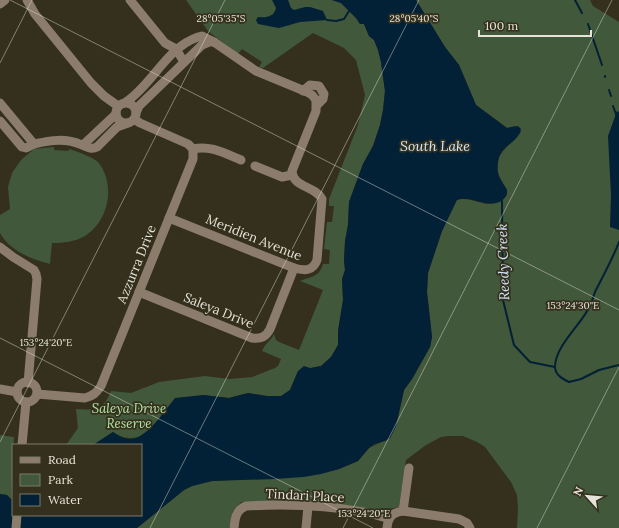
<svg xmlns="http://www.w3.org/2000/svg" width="619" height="528" font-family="Lora,serif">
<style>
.green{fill:#41583b}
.water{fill:#022036}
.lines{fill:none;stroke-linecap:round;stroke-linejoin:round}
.stream{stroke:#022036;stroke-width:2}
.minor{stroke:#8c7c6c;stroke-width:9}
.ticks{fill:none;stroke:#e6e4d8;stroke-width:1;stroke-opacity:0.45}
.labels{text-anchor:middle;stroke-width:3.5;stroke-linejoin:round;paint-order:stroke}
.street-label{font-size:13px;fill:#e6e4d8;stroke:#34301d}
.park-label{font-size:13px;font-style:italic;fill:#b3e5a5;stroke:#34301d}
.water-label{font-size:14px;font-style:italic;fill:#cde5fb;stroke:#34301d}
.ticks-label{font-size:10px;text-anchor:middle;fill:#e6e4d8;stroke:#34301d;stroke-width:3.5;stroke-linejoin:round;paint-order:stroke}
</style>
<rect width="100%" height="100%" fill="#34301d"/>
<g class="green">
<path d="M 186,0 L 332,0 L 341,3 L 356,18 L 360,24 L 364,24 L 369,36 L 374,40 L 378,50 L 381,62 L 385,91 L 383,110 L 380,125 L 373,146 L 363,164 L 349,202 L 348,225 L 345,241 L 344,261 L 345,270 L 342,279 L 343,300 L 338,331 L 338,345 L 331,357 L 321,366 L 298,371 L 290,390 L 281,396 L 267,396 L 248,393 L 229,398 L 203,395 L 139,437 C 128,439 122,438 113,432 L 93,445 L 66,445 L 78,428 L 76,409 C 95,410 103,411 111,391 L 131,393 L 159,382 L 205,376 L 229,379 L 252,377 L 275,368 L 278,366 L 281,359 L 262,351 C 265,343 271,341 274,334 L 276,340 L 279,342 L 299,350 L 323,290 L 300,281 C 311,276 319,278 323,264 L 329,264 L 330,250 L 324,249 L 327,222 L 332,222 L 334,206 L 329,206 L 329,199 L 358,125 L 365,95 L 356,60 L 344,48 L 313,33 L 263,68 L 259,67 L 262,62 L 242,49 L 238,54 L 208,31 Z"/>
<path d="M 416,0 L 590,0 L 593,6 L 619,22 L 619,528 L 517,528 L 518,509 L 517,495 L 511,482 L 485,447 L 477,442 L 463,436 L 448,436 L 441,437 L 426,445 L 406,460 L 399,507 C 378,512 359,507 338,505 C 306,503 273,500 241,502 L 233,511 L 229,528 L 137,528 L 184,490 L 192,486 L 212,481 L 309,476 L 339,469 L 358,461 L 369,448 L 390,438 L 396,426 L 404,390 L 412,379 L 430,347 L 432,337 L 427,292 L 428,273 L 442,231 L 456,200 C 467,197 476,202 486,204 C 491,204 497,202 502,201 L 507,195 L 507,190 L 499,176 L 497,170 L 499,157 L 503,151 L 521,132 L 515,126 L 507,128 L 476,105 L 459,65 L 445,47 Z"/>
<path d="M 54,147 L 54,150 L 68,151 L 70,149 C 77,152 93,157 98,162 C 116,184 109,221 85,236 C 74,242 64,243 52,243 L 50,264 C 31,259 10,251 0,233 L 0,215 L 10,209 L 8,187 L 12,173 L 21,160 L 34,149 Z"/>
<path d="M 0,435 L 14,437 L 11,499 L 7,495 L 0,494 Z"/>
</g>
<g class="water">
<path d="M 272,0 L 288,0 L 291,8 L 294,10 L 305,7 L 310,7 L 323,11 L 327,20 L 300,22 L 279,28 L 258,24 L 256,20 L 258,17 C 266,18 274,17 276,8 Z"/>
<path d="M 332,0 L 416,0 L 445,47 L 459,65 L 476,105 L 507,128 L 518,126 L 521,129 C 519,141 504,145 500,155 C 496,164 497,175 502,182 C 503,185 506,187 507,190 C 508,195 503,201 499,202 C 485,208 471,195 457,200 L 442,231 L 428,273 L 427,292 L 432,337 L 430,347 L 412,379 L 404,390 L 396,426 L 390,438 L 385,441 L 374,444 L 369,448 L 358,461 L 339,469 L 321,474 L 303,477 L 275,479 L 212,481 L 192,486 L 184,490 L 137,528 L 0,528 L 0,494 L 7,495 L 11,499 L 13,499 L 13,515 L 141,515 L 141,445 L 93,445 L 113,432 C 119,436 124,439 130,439 C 147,439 165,410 175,398 L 203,395 L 229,398 L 248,393 L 267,396 L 281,396 L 290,390 L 298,371 L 304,366 L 310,368 L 321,366 L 331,357 L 338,345 L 338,331 L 343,300 L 342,279 L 345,270 L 344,261 L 345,241 L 348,225 L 349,202 L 363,164 L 373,146 L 380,125 L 383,110 L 385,91 L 381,62 L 378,50 L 374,40 L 369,36 L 364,24 L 360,24 L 356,18 L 341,3 Z"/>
<path d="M 617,111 L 619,112 L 619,230 L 610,227 L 611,195 L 608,136 Z"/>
</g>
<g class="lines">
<g class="stream">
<path d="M 575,0 L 582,13"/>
<path d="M 327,20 L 336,21 L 344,19 L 349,11"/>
<path d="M 588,24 L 602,65"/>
<path d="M 605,76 L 605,77"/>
<path d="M 609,90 L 611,96"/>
<path d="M 613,106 L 617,117"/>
<path d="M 502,201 L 503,300 L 514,345 L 530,362 L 555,367"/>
<path d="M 619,242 C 612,260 603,276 595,292 C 593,297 592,302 590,306 C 581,325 555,346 555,367 C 555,375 563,379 569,382 L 581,379 L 599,370 L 619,365"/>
</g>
<g class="minor">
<path d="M 27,0 L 35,14 L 91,83 L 104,96 L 118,106"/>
<path d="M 130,0 L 165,43 L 176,49 L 184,62"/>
<path d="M 0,4 L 5,0"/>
<path d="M 303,91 L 310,85 L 319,86 L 324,94 L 323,99 L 317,105"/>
<path d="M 126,102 C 153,84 166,48 198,37 L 202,36 L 214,42 L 209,42 L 202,45 L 139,106 L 136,113"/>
<circle cx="126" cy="113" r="10"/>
<path d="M 0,103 L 34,144 L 26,148 L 22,147 L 0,121"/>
<path d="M 34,144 C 51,140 66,138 82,145 C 88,147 91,150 97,147 L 117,127 L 128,123"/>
<path d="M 83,145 L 116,114"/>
<path d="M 193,149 C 210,145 224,153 241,160"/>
<path d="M 255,166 L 282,177 L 292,175"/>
<path d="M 169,218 L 294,268 C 305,271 313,271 317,260 L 322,199 C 314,185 293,188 292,171 L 316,111 L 316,100 L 312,95 L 307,92 L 256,71 L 214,42"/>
<path d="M 0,247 L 13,257 L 34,270 L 36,274 L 37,279 L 28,383"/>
<path d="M 139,292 L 252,338 C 261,339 266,337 270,329 L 294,268"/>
<circle cx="27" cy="392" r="10"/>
<path d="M 0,389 L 17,392"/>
<path d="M 37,394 L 85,398 C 93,396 96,393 101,386 L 193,159 L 193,149 L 188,144 L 140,123 L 134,119"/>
<path d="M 22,445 L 26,402"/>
<path d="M 403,511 L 409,468"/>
<path d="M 16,528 L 17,515"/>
<path d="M 234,528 C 235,518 236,510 246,506 C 284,504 325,505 363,512 C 372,514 380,515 389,519"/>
<path d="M 306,528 L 308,506"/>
<path d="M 387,528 C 388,518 392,512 403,511 L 459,519 L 467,523 L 470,528"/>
</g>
</g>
<path class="ticks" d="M 10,0 L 619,310M 0,63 L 32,0M 0,338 L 373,528M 0,442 L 225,0M 150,528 L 419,0M 343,528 L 612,0M 537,528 L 619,367"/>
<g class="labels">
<g class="street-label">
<text transform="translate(254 237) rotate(22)" y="5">Meridien Avenue</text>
<text transform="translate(136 264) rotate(-68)" y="5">Azzurra Drive</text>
<text transform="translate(219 310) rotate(22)" y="5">Saleya Drive</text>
<text transform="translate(305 495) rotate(3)" y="5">Tindari Place</text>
</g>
<g class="park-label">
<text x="129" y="413">Saleya Drive<tspan x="129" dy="15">Reserve</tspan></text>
</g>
<g class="water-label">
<text x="435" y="151">South Lake</text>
<text transform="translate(503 262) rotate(-92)" y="5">Reedy Creek</text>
</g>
</g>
<g class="ticks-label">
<text x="221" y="22">28°05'35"S</text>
<text x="414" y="22">28°05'40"S</text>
<text x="573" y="309">153°24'30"E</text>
<text x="46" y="346">153°24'20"E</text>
<text x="364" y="517">153°24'20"E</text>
</g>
<rect x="12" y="444" width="130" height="72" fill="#34301d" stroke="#7b7868"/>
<rect x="20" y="457" width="20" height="6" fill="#8c7c6c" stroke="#7b7868"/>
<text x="48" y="464" font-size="12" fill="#e6e4d8">Road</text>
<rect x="20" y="474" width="20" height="12" fill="#41583b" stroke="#7b7868"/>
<text x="48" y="484" font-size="12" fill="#e6e4d8">Park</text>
<rect x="20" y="494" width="20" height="12" fill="#022036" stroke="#7b7868"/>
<text x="48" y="504" font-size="12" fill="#e6e4d8">Water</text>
<g transform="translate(587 496) rotate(297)" stroke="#34301d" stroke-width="3" paint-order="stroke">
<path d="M0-3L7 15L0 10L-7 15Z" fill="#e6e4d8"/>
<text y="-6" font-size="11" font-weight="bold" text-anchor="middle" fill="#e6e4d8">N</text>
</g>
<path d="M479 30v6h112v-6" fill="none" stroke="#e6e4d8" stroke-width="2"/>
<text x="485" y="30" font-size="12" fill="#e6e4d8" stroke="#34301d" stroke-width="3" paint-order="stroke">100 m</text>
</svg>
